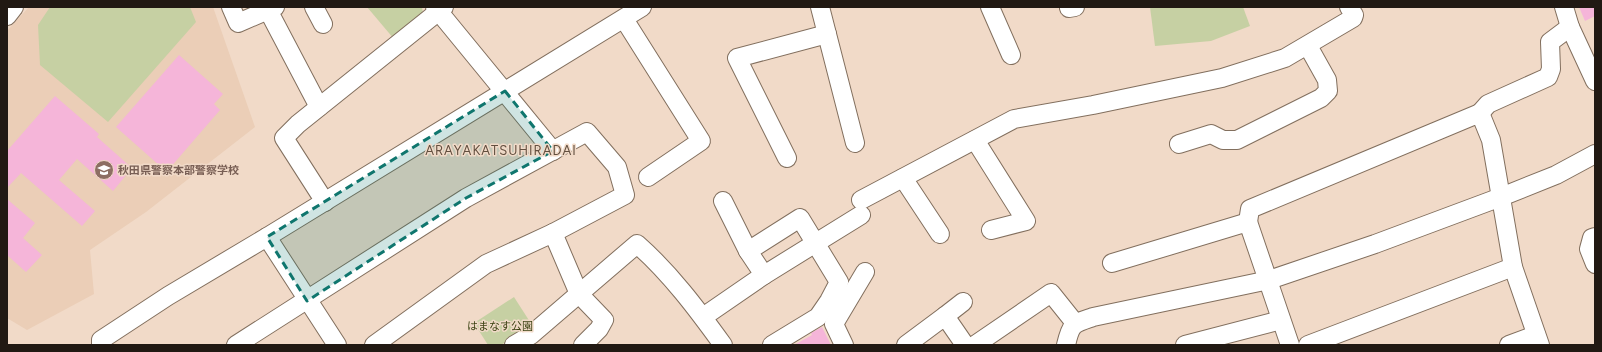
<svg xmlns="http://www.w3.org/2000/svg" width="1602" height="352" font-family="Figtree,'Noto Sans JP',sans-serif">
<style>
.built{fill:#ebceb7}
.green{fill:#c6d0a3}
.building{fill:#f5b5d9}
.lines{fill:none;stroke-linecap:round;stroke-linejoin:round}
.minor-casing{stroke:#826f5e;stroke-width:20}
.minor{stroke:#fff;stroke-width:18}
.marked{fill:#0f766e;fill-opacity:0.2;stroke:#0f766e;stroke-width:3;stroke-dasharray:8 5;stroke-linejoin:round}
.labels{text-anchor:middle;stroke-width:3;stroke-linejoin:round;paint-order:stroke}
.education-label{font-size:11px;font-weight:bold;fill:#785e54;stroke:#f1dac8;text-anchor:start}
.park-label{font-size:11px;fill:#3c4313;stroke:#f1dac8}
.quarter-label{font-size:13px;letter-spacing:1px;fill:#624f3f;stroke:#f1dac8}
</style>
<rect width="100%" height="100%" fill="#f1dac8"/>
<path class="built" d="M 29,7 L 213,7 L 255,127 L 146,212 L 90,250 L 94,294 L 27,330 L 7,318 L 7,31 Z"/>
<g class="green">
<path d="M 50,7 L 190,7 L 196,22 L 108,122 L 40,65 L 38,25 Z"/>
<path d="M 367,7 L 422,7 L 423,14 L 394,39 Z"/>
<path d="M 1150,7 L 1243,7 L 1250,26 L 1211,41 L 1155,46 Z"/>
<path d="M 514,297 L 532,325 L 501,345 L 488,345 L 474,323 Z"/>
</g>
<g class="building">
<path d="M 1579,7 L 1595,7 L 1595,16 L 1585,21 Z"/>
<path d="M 179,55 L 223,94 L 214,104 L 220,110 L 169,169 L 163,163 L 160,166 L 116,127 Z"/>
<path d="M 55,96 L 99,134 L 97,137 L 132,168 L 113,191 L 77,159 L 59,180 L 95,211 L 82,226 L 21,173 L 7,188 L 7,151 Z"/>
<path d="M 7,199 L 35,223 L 23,238 L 42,255 L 26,272 L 7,255 Z"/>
<path d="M 822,327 L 831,345 L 794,345 L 812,335 L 811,333 Z"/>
</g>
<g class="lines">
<g class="minor-casing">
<g id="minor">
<path d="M 231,7 L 238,23 L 275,7"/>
<path d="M 314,7 L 323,24"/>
<path d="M 435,7 L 553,151"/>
<path d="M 820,7 L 855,143"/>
<path d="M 990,7 L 1011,55"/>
<path d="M 1564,7 L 1570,27 L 1595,81"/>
<path d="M 1069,8 L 1075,7"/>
<path d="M 268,10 L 319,107"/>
<path d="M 7,16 L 14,7"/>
<path d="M 624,19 L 701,141 L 648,177"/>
<path d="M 1480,113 L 1488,104 L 1548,77 L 1551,69 L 1550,42 L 1570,27"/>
<path d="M 975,140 L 1026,221 L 991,230"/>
<path d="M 1179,144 L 1211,134 L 1223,140 L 1237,140 L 1321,98 L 1328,91 L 1327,80 L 1308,46"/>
<path d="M 787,158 L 737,58 L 827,34"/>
<path d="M 903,178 L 940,234"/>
<path d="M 861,200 L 1014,119 L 1093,105 L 1222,78 L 1285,58 L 1353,18 L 1354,15 L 1349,7"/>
<path d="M 723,201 L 748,251"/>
<path d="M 325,202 L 284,138 L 298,124 L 444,7"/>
<path d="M 1248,222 L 1250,209 L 1480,113 L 1491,140 L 1513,267 L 1540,345"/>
<path d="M 267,237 L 337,345"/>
<path d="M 1595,237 L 1592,238 L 1589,249 L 1595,264"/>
<path d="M 1112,263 L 1248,222 L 1290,345"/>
<path d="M 764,275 L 861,215"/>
<path d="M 945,316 L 963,302"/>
<path d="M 703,317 L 764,275 L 748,251 L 800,218 L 839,282 L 829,301 L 818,317 L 772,345"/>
<path d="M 101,345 L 101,340 L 168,296 L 267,237 L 642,7"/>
<path d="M 236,345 L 466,198 L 587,132 L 617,167 L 625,195 L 553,233"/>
<path d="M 374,345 L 486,264 L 553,233 L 579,294 L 604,320 L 599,329 L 583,345"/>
<path d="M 514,345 L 531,335 L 637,244 C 670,273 697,309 723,345"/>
<path d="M 844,345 L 834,324 L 865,272"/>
<path d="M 906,345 L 945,316 L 965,345"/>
<path d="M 975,345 L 1051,293 L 1075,323"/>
<path d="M 1066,345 C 1071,323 1073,324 1093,317 L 1269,280 L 1375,244 L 1501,197 L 1556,175 L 1595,154"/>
<path d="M 1185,345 L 1281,320"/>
<path d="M 1308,345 L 1513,267"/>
<path d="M 1509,345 L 1536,335"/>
</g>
</g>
<use href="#minor" class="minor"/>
</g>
<path class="marked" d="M 505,91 L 553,151 L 466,198 L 307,301 L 267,237 Z"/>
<defs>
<g id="school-disc" transform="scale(1)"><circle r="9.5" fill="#8d6e63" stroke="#f1dac8"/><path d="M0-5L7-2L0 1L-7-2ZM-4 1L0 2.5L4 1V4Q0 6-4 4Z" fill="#fff"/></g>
</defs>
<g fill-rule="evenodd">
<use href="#school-disc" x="104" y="170"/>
</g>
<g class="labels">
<g class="education-label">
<text x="118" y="174">秋田県警察本部警察学校</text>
</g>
<g class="park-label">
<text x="500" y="330">はまなす公園</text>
</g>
<g class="quarter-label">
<text x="501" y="155">ARAYAKATSUHIRADAI</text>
</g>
</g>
<rect width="1602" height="352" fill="none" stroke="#211913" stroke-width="16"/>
</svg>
